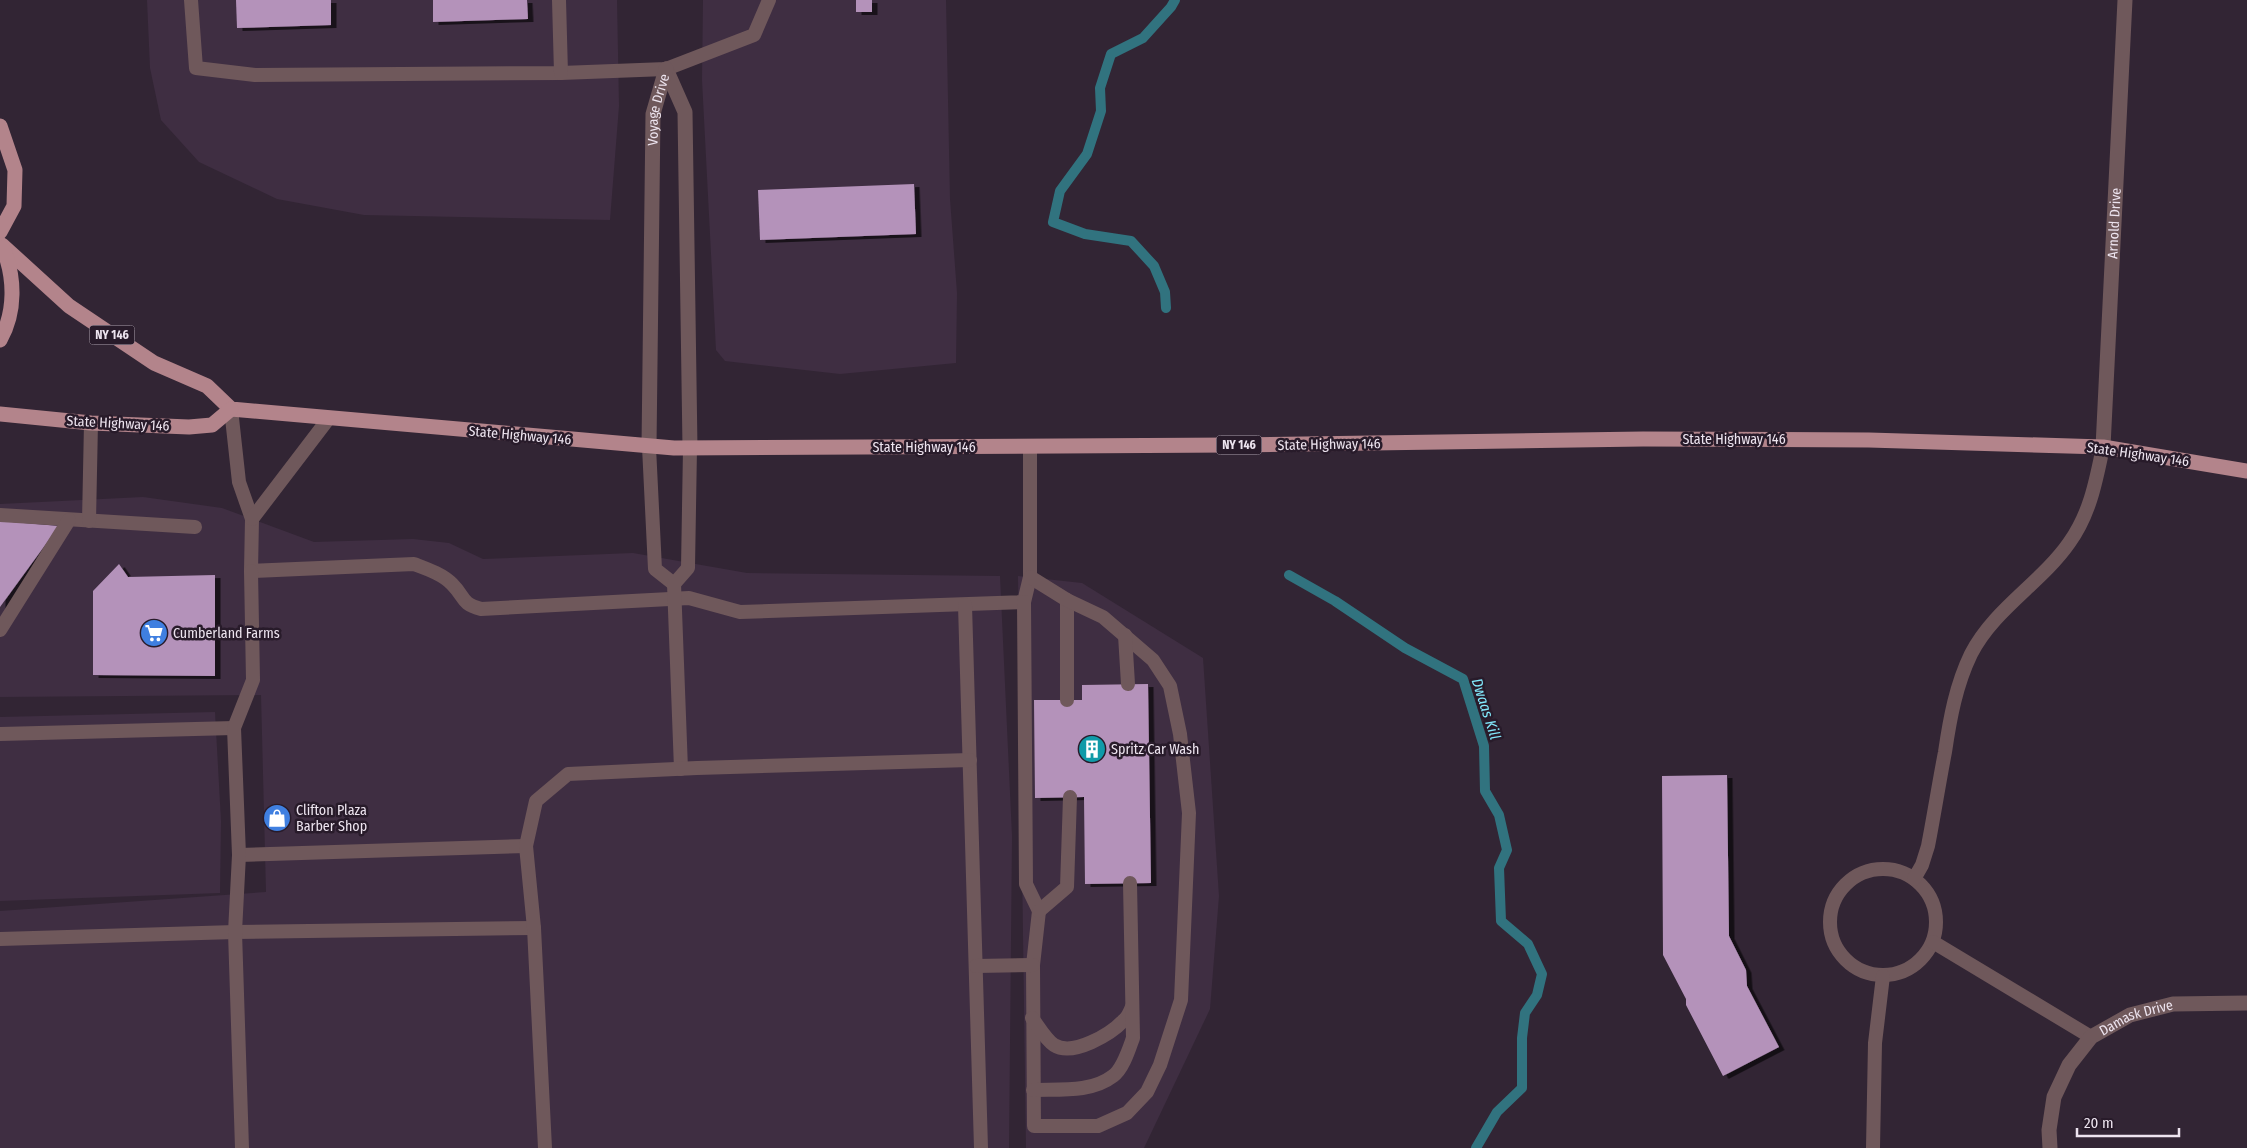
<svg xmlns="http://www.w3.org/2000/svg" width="2247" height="1148" font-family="'Fira Sans Condensed',sans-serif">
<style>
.built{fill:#3f2e42}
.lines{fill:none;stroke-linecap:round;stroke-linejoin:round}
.stream{stroke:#31737f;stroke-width:10}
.building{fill:#b492ba;filter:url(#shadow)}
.lane{stroke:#6f585b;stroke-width:14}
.street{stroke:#6f585b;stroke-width:15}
.primary{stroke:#b3848b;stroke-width:15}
.labels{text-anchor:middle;stroke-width:5;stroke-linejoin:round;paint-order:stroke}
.shield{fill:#281b2a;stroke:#b2a8b4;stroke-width:1}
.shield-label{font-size:12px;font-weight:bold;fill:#ede4ef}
.street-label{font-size:14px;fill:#ede4ef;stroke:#281b2a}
.poi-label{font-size:14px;fill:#ede4ef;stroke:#281b2a;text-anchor:start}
.water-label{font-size:15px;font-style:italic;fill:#83eafd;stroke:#281b2a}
</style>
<defs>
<filter id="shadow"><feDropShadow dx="5.5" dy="3" stdDeviation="0" flood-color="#0009"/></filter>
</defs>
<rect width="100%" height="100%" fill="#322534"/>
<g class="built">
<path d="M 147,0 L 617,0 L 619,106 L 610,220 L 364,215 L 277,199 L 199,162 L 161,120 L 150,68 Z"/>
<path d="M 703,0 L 946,0 L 950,199 L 957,293 L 956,363 L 840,374 L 725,361 L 716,350 L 702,80 Z"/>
<path d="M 143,497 L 222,508 L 314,542 L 413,539 L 449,543 L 483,559 L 633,553 L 747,573 L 1000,576 L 1012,836 L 1009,1148 L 0,1148 L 0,911 L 266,892 L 261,695 L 0,697 L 0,504 Z"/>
<path d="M 1018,576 L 1082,583 L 1203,658 L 1219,896 L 1210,1009 L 1144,1148 L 1026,1148 Z"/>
<path d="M 215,712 L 221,821 L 220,893 L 0,901 L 0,717 Z"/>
</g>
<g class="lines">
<g class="stream">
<path d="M 1166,308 L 1165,292 L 1154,266 L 1131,241 L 1085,234 L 1053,222 L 1060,191 L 1087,154 L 1101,111 L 1100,88 L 1111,54 L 1143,38 L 1171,7 L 1175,0"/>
<path d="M 1289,575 L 1335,601 L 1405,648 L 1463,679 L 1484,746 L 1485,791 L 1499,815 L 1507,850 L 1499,868 L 1501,921 L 1528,944 L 1542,974 L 1537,995 L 1525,1013 L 1522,1038 L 1522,1088 L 1497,1112 L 1476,1148"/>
</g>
</g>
<g class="building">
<path d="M 236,0 L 331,0 L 331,25 L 237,28 Z"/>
<path d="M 433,0 L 527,0 L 528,19 L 433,22 Z"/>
<rect x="856" y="0" width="16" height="12"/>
<path d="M 914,184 L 916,234 L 760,240 L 758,190 Z"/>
<path d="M 0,521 L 59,526 L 0,607 Z"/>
<path d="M 119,564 L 128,577 L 215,575 L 215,676 L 93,675 L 93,591 Z"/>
<path d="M 1148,684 L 1151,883 L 1085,884 L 1084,797 L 1035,798 L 1034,700 L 1082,700 L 1082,685 Z"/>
<path d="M 1727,775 L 1729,936 L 1746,970 L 1747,986 L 1779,1047 L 1723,1076 L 1686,1005 L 1686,999 L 1663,955 L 1662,776 Z"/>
</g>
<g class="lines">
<g class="lane">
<path d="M 191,0 L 196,68 L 255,75 L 561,73 L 666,69 L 754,35 L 769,0"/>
<path d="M 559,0 L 561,73"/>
<path d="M 231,409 L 239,482 L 252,519 L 251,571 L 414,564 C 427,569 442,574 452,584 C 466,598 460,603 481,609 L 689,598 L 740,612 L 1024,602 L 1030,577 L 1030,447"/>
<path d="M 649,447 L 655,569 L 674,584"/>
<path d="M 0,515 L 195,527"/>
<path d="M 252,519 L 329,418"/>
<path d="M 89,521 L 91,423"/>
<path d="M 1067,600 L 1067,700"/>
<path d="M 1024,602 L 1026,884 L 1039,911 L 1033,965 L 1034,1126 L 1098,1126 L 1127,1113 L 1147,1092 L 1160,1065 L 1181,1000 L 1189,813 L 1180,734 L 1170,686 L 1153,660 L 1103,617 L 1067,600 L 1030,577"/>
<path d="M 965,605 L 981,1148"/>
<path d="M 0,630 L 69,520"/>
<path d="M 1125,635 L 1128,684"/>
<path d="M 0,734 L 234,728"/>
<path d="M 681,769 L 674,584 L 688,568 L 690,448"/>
<path d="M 239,855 L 526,846"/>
<circle cx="1883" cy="922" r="53"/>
<path d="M 1914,879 L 1922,865 L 1928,846 C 1934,815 1939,783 1945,752 C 1950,718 1956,685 1971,654 C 1994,609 2041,583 2069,543 C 2090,514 2096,481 2103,447"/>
<path d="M 1039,911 L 1067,887 L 1070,797"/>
<path d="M 0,939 L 235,932 L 534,928"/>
<path d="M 1933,942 L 2091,1037"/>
<path d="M 976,966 L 1033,965"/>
<path d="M 1032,1018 C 1038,1026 1046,1040 1054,1045 C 1073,1057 1111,1034 1124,1020 C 1128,1017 1130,1011 1132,1007"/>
<path d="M 1033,1090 C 1059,1089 1091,1093 1113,1076 C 1123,1069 1129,1049 1133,1038 L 1130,883"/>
<path d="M 242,1148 L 235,932 L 239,855 L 234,728 L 253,680 L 251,571"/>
<path d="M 545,1148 L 534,928 L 526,846 L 536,801 L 568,774 L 697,768 L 970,760"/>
<path d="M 1873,1148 L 1875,1043 L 1883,976"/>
</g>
<g class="street">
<path d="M 666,69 L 685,112 L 690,448"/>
<path id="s1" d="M 649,447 L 653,114 L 666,69"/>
<path id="s2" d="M 2103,447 L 2125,0"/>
<path id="s3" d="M 2050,1148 L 2049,1130 L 2054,1097 L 2069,1065 L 2091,1037 L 2130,1015 L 2173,1004 L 2247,1003"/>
</g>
<g class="primary">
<path d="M 0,126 L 15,170 L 14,206 L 0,232"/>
<path d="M 2,245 L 69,306 L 154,363 L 207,386 L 231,409 L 674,448 L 1232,445 L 1643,439 L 1869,440 L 2103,447 L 2247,471"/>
<path d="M 0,340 C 16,312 15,277 3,248"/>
<path d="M 0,414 L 91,423 L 189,427 L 212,425 L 231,409"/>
</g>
</g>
<defs>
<g id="supermarket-disc" transform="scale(1.4375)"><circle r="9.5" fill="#3f7fe0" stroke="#281b2a"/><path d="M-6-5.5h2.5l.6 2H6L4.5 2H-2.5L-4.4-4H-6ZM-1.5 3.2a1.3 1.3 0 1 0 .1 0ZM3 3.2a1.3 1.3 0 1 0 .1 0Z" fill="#fff"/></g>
<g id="building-disc" transform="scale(1.4375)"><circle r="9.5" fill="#0f9aa8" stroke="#281b2a"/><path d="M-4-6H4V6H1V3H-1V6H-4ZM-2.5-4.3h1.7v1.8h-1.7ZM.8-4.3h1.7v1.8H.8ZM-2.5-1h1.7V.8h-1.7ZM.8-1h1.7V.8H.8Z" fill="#fff"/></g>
<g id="shop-disc" transform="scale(1.4375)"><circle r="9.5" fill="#3f7fe0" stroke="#281b2a"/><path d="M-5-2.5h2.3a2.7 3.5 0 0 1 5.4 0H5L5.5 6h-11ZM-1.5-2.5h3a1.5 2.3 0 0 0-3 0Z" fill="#fff"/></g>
</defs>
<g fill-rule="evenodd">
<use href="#supermarket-disc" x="154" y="633"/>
<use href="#building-disc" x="1092" y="749"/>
<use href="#shop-disc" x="277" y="818"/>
</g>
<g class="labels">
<g class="shield">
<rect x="89.5" y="325.5" width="45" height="19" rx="4"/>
<rect x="1216.5" y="435.5" width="45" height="19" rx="4"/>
</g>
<g class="shield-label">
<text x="112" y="339">NY 146</text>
<text x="1239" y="449">NY 146</text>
</g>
<g class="street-label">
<text dy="5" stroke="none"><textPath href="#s1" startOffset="338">Voyage Drive</textPath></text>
<text dy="5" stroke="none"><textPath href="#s2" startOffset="224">Arnold Drive</textPath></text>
<text transform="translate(118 423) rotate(3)" y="5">State Highway 146</text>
<text transform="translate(520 435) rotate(5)" y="5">State Highway 146</text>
<text x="1734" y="444">State Highway 146</text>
<text transform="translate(1329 444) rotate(-1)" y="5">State Highway 146</text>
<text x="924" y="452">State Highway 146</text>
<text transform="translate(2138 454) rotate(8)" y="5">State Highway 146</text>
<text dy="5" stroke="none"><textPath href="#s3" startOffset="172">Damask Drive</textPath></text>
</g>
<g class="poi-label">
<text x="173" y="638">Cumberland Farms</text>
<text x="1111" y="754">Spritz Car Wash</text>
<text x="296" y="815">Clifton Plaza<tspan x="296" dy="16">Barber Shop</tspan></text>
</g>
<g class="water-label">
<text transform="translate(1486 709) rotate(72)" y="5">Dwaas Kill</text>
</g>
</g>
<path d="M2077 1128v8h102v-8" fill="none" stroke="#ede4ef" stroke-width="2.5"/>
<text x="2084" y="1128" font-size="15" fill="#ede4ef" stroke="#281b2a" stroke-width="4" paint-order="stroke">20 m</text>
</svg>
